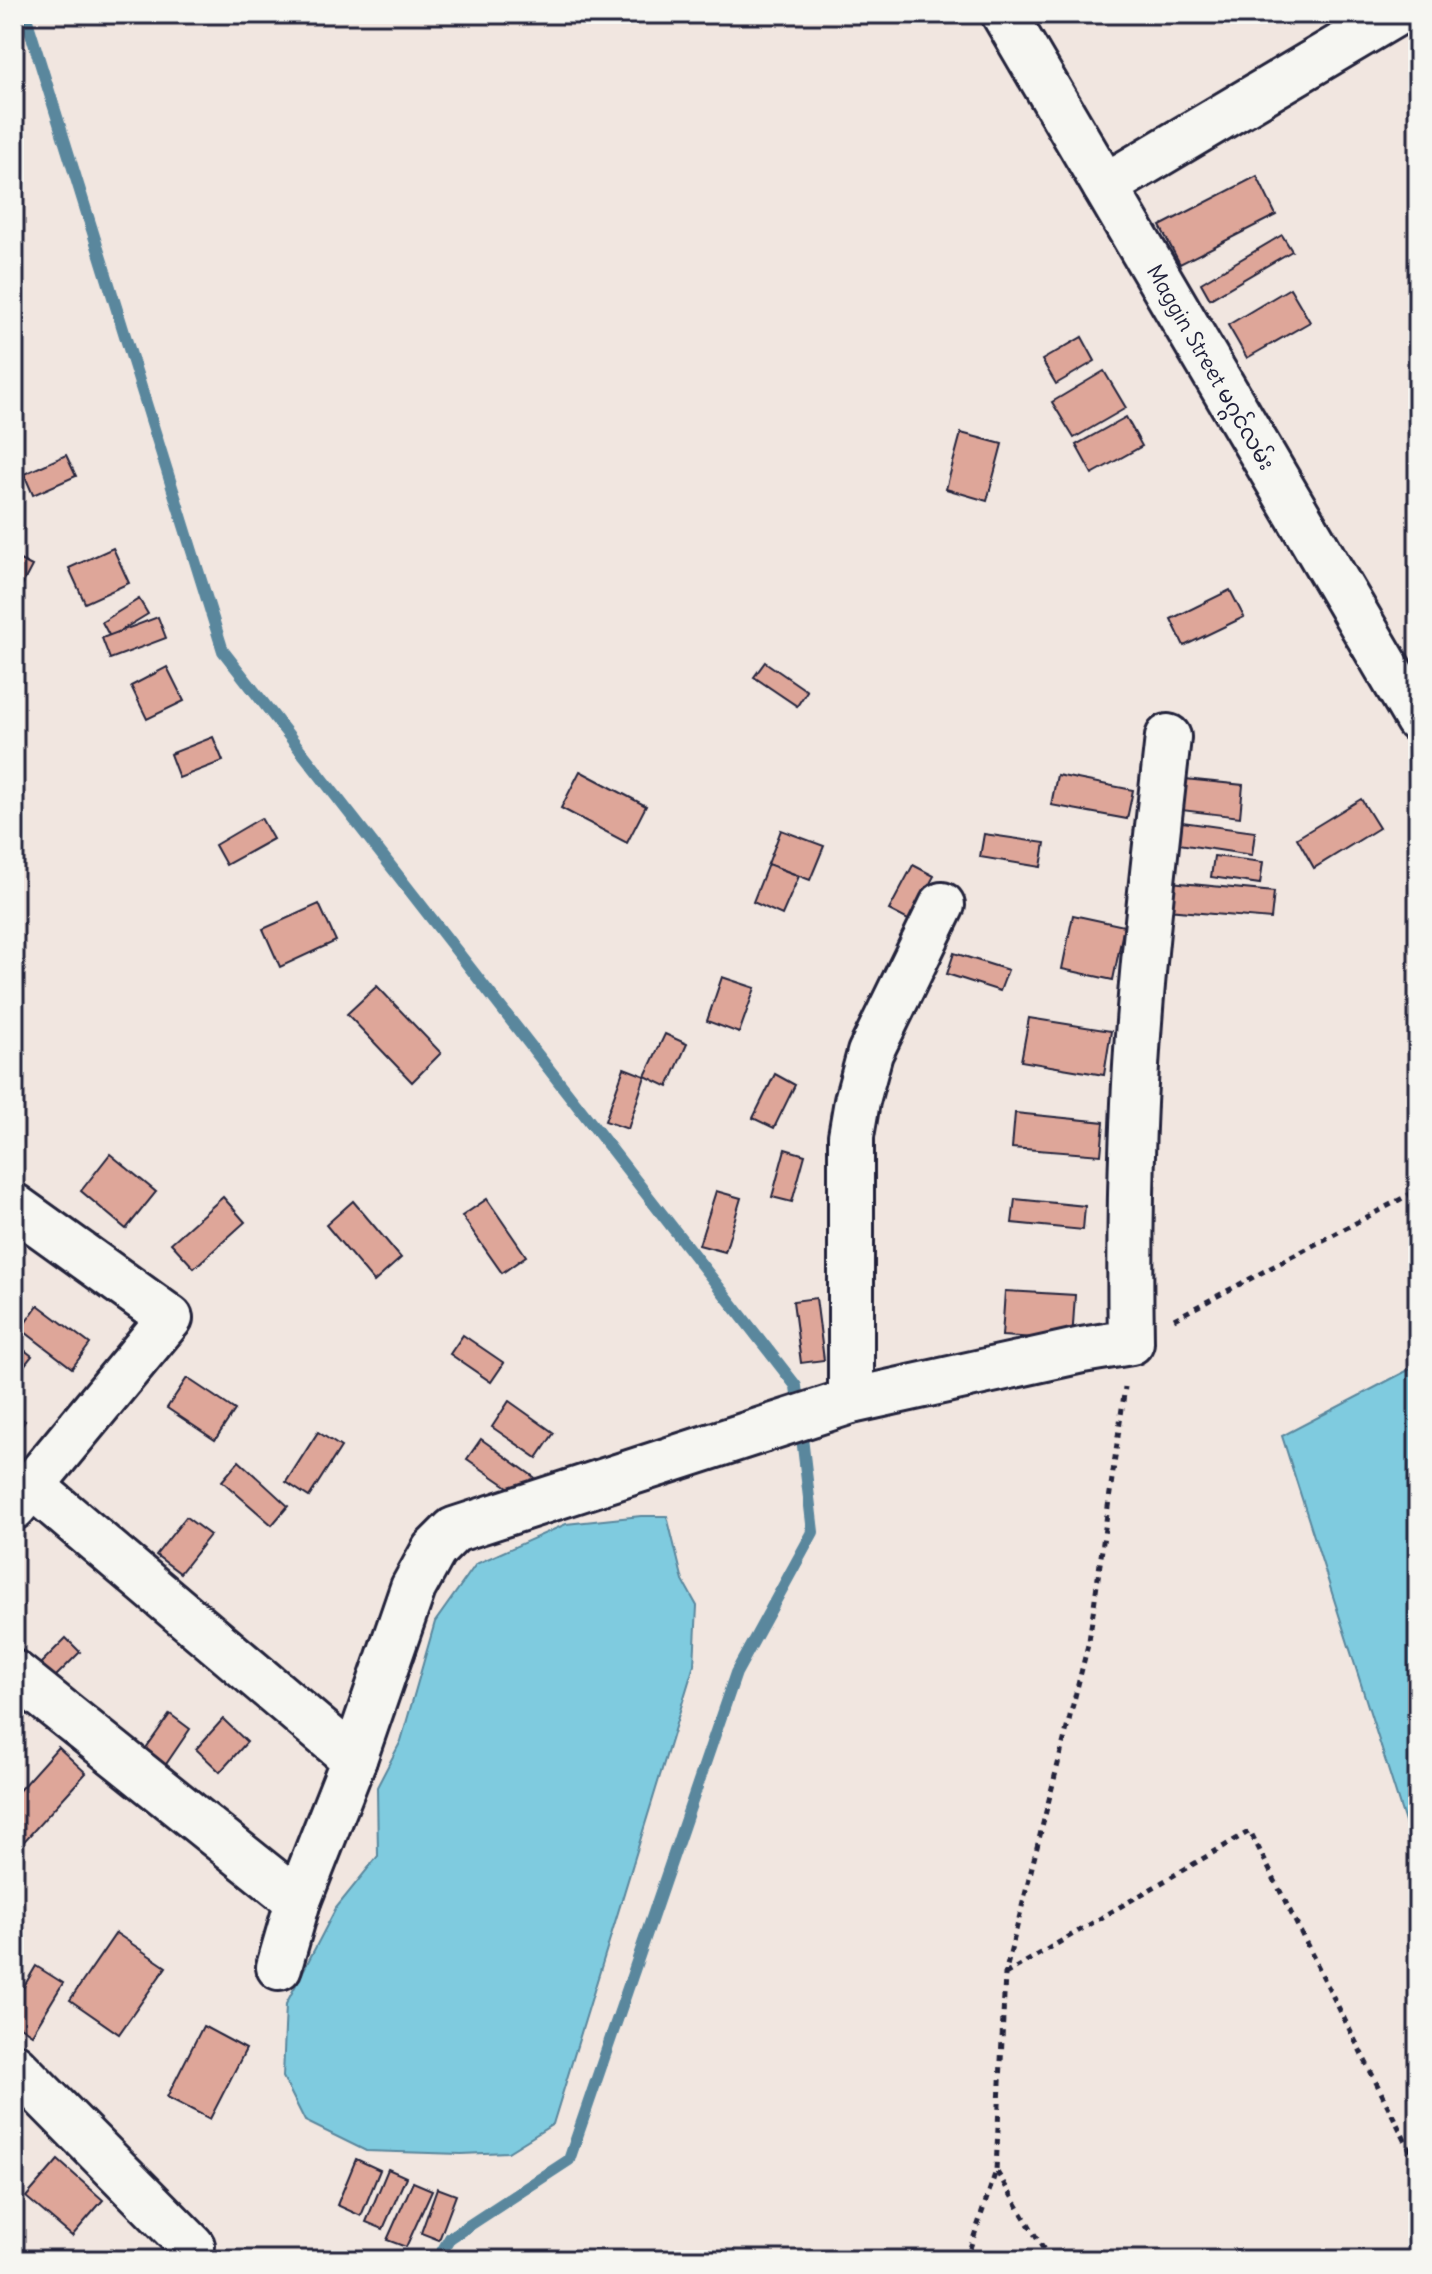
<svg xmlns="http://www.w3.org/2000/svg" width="1432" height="2274" font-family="Delius,'Noto Sans Myanmar',sans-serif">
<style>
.water{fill:#7fcbdf;stroke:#5a879d;stroke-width:2}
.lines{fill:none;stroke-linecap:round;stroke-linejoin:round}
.stream{stroke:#5a879d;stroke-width:12}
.building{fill:#dea699;stroke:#22223b;stroke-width:2}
.minor-casing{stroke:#22223b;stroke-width:50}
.path{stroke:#22223b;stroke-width:5;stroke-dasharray:6 6;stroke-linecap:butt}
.minor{stroke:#f6f6f2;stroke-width:44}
.labels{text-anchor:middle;stroke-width:6;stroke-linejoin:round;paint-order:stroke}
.street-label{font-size:22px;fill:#22223b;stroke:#f6f6f2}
</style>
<rect width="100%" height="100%" fill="#f1e6e0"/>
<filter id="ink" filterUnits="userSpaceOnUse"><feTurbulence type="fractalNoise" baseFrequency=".0125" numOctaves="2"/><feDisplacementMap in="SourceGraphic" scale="16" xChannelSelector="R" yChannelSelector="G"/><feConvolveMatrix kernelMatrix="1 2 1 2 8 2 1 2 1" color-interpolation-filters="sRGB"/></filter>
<g filter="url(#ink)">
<g class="water">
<path d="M 1418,1365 L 1418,1863 L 1282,1436 Z"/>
<path d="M 641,1516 L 667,1516 L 683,1581 L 697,1606 L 694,1665 L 553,2124 L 508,2152 L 461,2154 L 366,2151 L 305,2121 L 283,2077 L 286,2004 L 336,1908 L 378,1856 L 377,1787 L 401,1741 L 435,1622 L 476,1564 L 566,1524 Z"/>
</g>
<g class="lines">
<path class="stream" d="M 25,14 L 223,651 L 796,1386 L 813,1532 L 736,1673 L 569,2160 L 450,2238 L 437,2260"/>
</g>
<g class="building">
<path d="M 1257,176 L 1276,215 L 1180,264 L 1160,226 Z"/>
<path d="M 1282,235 L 1292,251 L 1210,299 L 1201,283 Z"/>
<path d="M 1290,288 L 1310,322 L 1247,358 L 1228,325 Z"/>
<path d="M 1082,337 L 1095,361 L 1056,384 L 1042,360 Z"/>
<path d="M 1104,371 L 1126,408 L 1074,438 L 1052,402 Z"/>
<path d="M 1126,417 L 1142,446 L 1092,474 L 1076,445 Z"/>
<path d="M 961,433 L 1002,444 L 987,501 L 946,489 Z"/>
<path d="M 66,455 L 76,476 L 33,495 L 24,474 Z"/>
<path d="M 113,548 L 129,583 L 85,603 L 69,568 Z"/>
<path d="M 14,557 L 32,566 L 21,587 L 14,583 Z"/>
<path d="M 1230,590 L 1244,617 L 1184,646 L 1171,619 Z"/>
<path d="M 139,599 L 148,614 L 110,637 L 102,622 Z"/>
<path d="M 158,617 L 166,638 L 110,659 L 102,638 Z"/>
<path d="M 765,662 L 807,691 L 797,706 L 754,677 Z"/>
<path d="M 167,667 L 184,701 L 147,719 L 131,686 Z"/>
<path d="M 213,737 L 223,761 L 179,778 L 170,754 Z"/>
<path d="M 580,771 L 646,806 L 627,843 L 561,808 Z"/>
<path d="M 1057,775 L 1133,790 L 1127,819 L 1051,805 Z"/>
<path d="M 1185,779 L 1243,785 L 1240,817 L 1181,810 Z"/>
<path d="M 1361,799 L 1379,828 L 1314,868 L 1297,838 Z"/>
<path d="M 261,818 L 273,839 L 226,865 L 215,845 Z"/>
<path d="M 1175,821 L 1255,832 L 1252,855 L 1172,843 Z"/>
<path d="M 781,830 L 824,846 L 810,880 L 768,864 Z"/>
<path d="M 984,834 L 1045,843 L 1041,867 L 980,857 Z"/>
<path d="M 1214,856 L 1263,862 L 1260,884 L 1211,877 Z"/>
<path d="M 768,864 L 799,876 L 782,915 L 753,902 Z"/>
<path d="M 913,865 L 934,876 L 910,921 L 889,910 Z"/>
<path d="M 1170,882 L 1274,892 L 1271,919 L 1167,910 Z"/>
<path d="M 319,904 L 336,941 L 280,967 L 263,929 Z"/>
<path d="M 1073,915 L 1124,926 L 1113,980 L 1062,969 Z"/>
<path d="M 954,953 L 1008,970 L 1000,991 L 947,974 Z"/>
<path d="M 722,977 L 755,988 L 739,1033 L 707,1021 Z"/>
<path d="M 377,986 L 441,1053 L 412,1082 L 347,1014 Z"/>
<path d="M 1029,1018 L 1111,1031 L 1104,1075 L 1021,1061 Z"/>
<path d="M 665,1034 L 687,1044 L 668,1087 L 645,1076 Z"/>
<path d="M 624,1068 L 645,1076 L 628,1129 L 605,1121 Z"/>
<path d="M 775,1074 L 795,1085 L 774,1128 L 753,1118 Z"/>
<path d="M 1015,1113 L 1104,1122 L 1101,1155 L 1012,1148 Z"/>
<path d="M 785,1149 L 805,1155 L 792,1202 L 772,1197 Z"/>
<path d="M 110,1154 L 156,1192 L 126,1229 L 81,1191 Z"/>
<path d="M 716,1191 L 741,1198 L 725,1252 L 699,1245 Z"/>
<path d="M 223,1197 L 245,1222 L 194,1268 L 171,1243 Z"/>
<path d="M 487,1199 L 526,1256 L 502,1273 L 462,1216 Z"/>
<path d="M 1015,1199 L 1085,1206 L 1083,1230 L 1012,1223 Z"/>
<path d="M 353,1201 L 401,1258 L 374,1282 L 326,1225 Z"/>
<path d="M 1005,1291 L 1075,1295 L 1072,1340 L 1002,1336 Z"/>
<path d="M 816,1298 L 824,1360 L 801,1363 L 793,1301 Z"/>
<path d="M 38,1305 L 90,1344 L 72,1368 L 21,1329 Z"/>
<path d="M 463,1335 L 504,1363 L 491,1382 L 450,1354 Z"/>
<path d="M 14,1342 L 32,1356 L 15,1377 L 14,1377 Z"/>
<path d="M 187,1378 L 235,1410 L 215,1440 L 167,1408 Z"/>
<path d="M 509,1401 L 554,1433 L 537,1458 L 492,1427 Z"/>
<path d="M 14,1413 L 25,1421 L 14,1437 Z"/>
<path d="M 318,1432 L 341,1447 L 309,1497 L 286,1482 Z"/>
<path d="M 481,1439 L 534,1477 L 521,1496 L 467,1459 Z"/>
<path d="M 239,1461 L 288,1506 L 272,1525 L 222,1481 Z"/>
<path d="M 186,1517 L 210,1535 L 180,1573 L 156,1555 Z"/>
<path d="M 66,1638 L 80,1652 L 49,1683 L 35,1669 Z"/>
<path d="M 170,1714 L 190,1729 L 160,1773 L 139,1758 Z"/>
<path d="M 223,1719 L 247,1742 L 220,1772 L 196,1749 Z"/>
<path d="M 58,1747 L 86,1773 L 19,1847 L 14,1843 L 14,1796 Z"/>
<path d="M 116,1933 L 166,1967 L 119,2034 L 70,2000 Z"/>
<path d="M 36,1966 L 63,1983 L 32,2034 L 14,2022 L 14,2003 Z"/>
<path d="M 203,2026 L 246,2049 L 210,2119 L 167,2097 Z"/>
<path d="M 356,2159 L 380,2170 L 361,2216 L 337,2205 Z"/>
<path d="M 58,2160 L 103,2200 L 72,2236 L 26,2197 Z"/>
<path d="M 388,2169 L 406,2177 L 383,2229 L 366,2222 Z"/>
<path d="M 413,2182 L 432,2190 L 406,2247 L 387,2240 Z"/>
<path d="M 437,2188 L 456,2195 L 439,2240 L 421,2233 Z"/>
</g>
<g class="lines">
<g class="minor-casing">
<g id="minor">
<path d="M 1004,14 L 1418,720"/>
<path d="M 1105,186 L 1395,14"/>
<path d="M 14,1206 L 170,1318 L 14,1507"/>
<path d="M 851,1401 L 851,1136 L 857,1101 L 870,1053 L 942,905"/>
<path d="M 32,1486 L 354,1759"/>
<path d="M 14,1673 L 298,1901"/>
<path d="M 279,1967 L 298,1901 L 354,1759 L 413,1588 L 434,1550 L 454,1530 L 851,1401 L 1082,1350 L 1131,1342 C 1129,1231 1131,1120 1140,1009 C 1147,918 1158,828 1168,737"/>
<path d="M 14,2066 L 192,2246"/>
</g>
</g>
<g class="path">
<path d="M 1174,1319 L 1418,1190"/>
<path d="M 1005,1974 L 1250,1831 L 1418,2166"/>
<path d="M 997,2172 L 1050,2260"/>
<path d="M 966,2260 L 996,2171 L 1005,1974 L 1089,1641 L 1125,1387"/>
</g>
<use href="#minor" class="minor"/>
</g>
</g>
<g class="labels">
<g class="street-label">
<text transform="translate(1211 367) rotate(60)" y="8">Maggin Street မဂ္ဂင်လမ်း</text>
</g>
</g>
<rect width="1432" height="2274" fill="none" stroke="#f6f6f2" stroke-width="48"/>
<rect x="24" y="24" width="1384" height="2226" fill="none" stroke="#22223b" stroke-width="3" filter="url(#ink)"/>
</svg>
